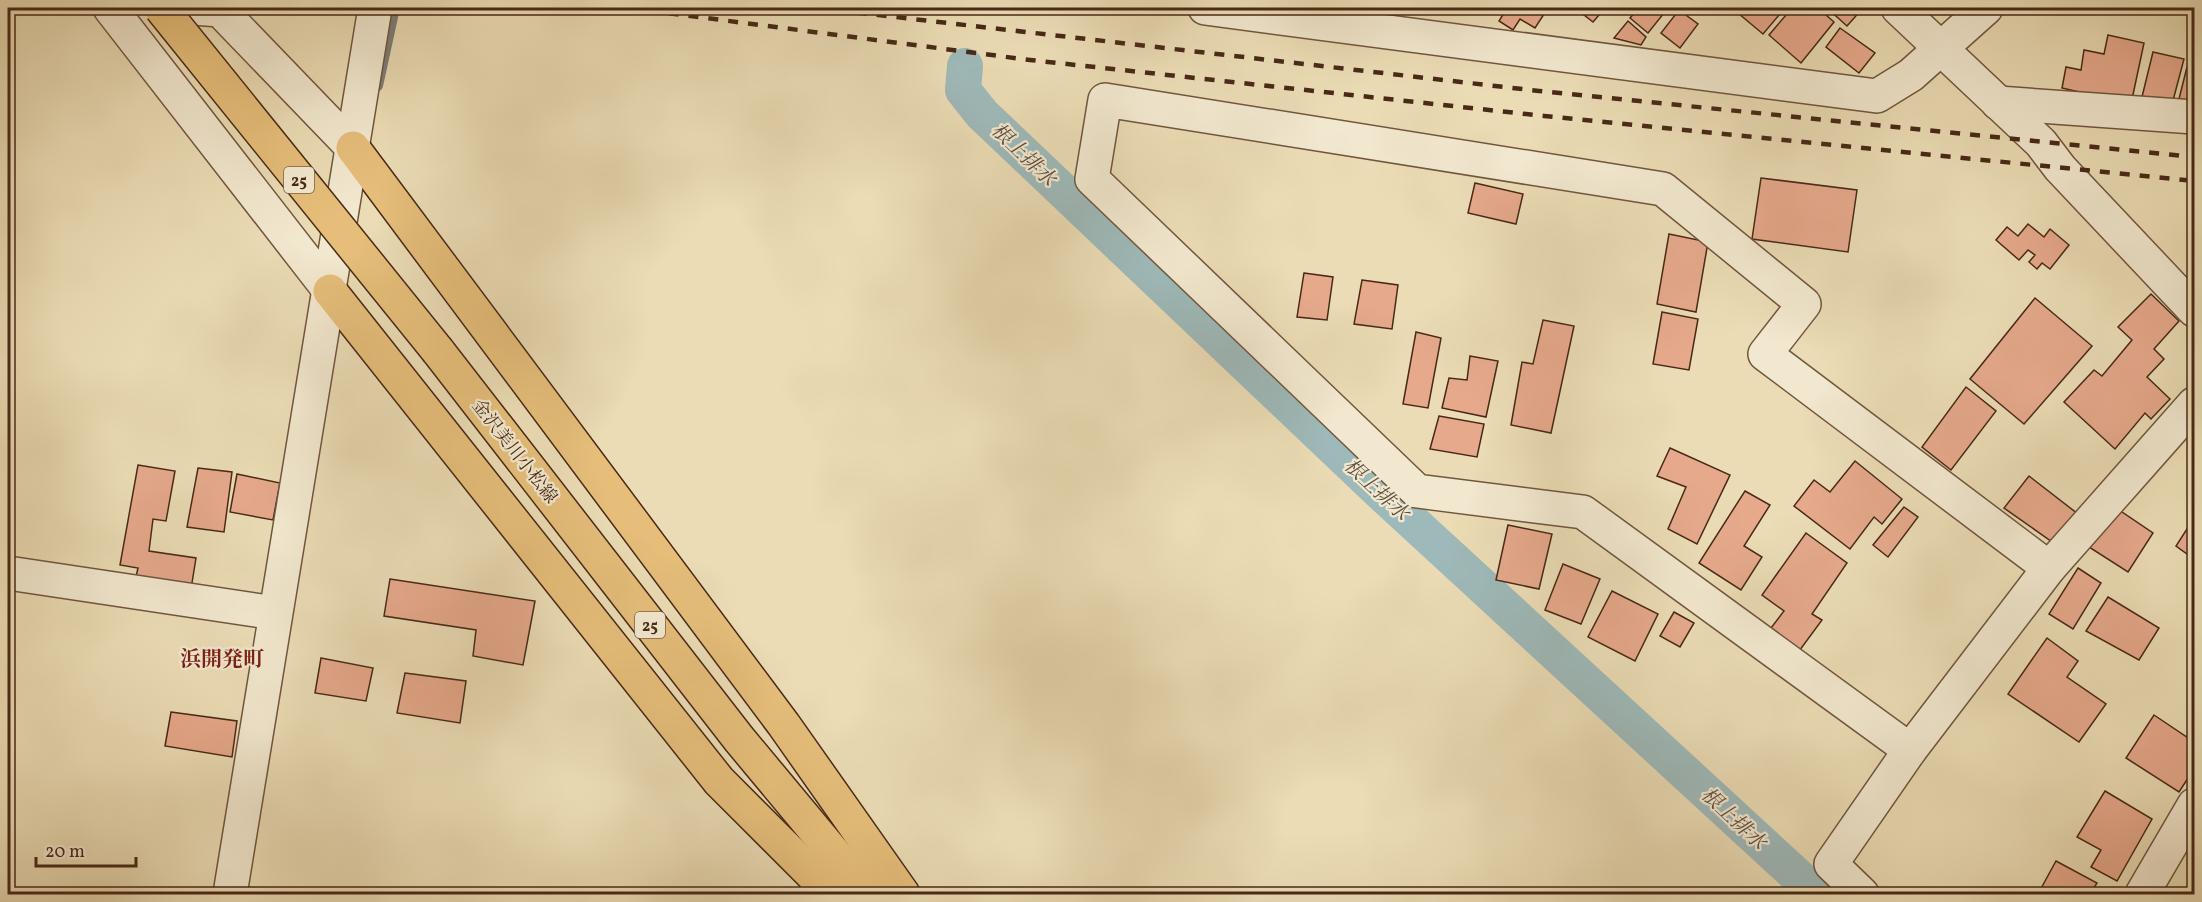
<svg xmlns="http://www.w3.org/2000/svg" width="2202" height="902" font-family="Vollkorn,'Noto Serif JP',serif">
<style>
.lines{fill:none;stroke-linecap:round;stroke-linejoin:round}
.stream{stroke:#7c7f78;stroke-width:10}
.canal{stroke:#9eb9b9;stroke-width:36}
.building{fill:#e6a98c;stroke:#482917;stroke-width:1.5}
.minor-casing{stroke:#71563e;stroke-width:36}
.tertiary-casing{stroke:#71563e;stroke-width:36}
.primary-casing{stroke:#482917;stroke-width:36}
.minor{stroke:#f2e8cf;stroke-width:33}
.tertiary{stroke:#f2e8cf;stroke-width:33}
.primary{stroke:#e6be7a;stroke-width:33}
.rail{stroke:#482917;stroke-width:4.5;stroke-dasharray:10 10;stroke-linecap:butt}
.primary-bridge-casing{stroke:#482917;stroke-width:36;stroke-linecap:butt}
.primary-bridge{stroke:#e6be7a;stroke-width:33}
.labels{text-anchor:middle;stroke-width:4.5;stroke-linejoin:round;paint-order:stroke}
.shield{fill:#f2e8cf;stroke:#7b624e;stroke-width:1.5}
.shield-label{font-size:16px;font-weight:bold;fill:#482917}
.street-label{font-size:18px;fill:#482917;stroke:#f2e8cf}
.water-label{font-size:20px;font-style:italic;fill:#5e4d40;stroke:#f2e8cf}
.quarter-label{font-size:21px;font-weight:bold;fill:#7a1f14;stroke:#f2e8cf}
</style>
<rect width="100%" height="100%" fill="#ebdcb5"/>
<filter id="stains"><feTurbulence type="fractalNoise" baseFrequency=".00333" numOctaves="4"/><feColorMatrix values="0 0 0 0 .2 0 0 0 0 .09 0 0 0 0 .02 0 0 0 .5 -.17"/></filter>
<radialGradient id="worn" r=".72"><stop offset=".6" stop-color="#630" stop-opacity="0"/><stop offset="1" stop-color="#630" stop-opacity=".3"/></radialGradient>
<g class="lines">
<path class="stream" d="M 378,86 L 395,8"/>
<path class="canal" d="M 965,66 L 963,90 L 982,114 L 1380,492 L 1817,894"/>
</g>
<g class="building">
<path d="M 1507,8 L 1548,8 L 1535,28 L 1520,19 L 1513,30 L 1499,21 Z"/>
<path d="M 1581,8 L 1605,8 L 1593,22 L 1579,11 Z"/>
<path d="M 1639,8 L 1668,8 L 1648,33 L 1630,18 Z"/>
<path d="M 1732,8 L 1785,8 L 1763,34 Z"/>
<path d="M 1792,8 L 1818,8 L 1834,22 L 1801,63 L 1769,35 Z"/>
<path d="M 1827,8 L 1863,8 L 1847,26 Z"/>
<path d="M 1679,10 L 1698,24 L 1680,48 L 1661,33 Z"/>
<path d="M 1628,21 L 1646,37 L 1641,45 L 1614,38 Z"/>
<path d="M 1840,28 L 1875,53 L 1859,73 L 1826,47 Z"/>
<path d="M 2108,35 L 2144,43 L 2131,104 L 2062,88 L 2066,67 L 2081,70 L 2084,50 L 2104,54 Z"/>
<path d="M 2153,52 L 2184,59 L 2171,108 L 2141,101 Z"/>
<path d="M 2187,67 L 2194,69 L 2194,107 L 2178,103 Z"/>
<path d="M 1761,178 L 1857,190 L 1848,252 L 1752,239 Z"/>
<path d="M 1475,183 L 1523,194 L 1516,224 L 1468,213 Z"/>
<path d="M 2028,224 L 2044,237 L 2050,229 L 2069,245 L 2050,269 L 2042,263 L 2037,269 L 2029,262 L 2035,255 L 2028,250 L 2019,260 L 1996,240 L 2007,227 L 2018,236 Z"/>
<path d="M 1669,234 L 1708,242 L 1696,312 L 1657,304 Z"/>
<path d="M 1304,273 L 1333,277 L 1327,320 L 1297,317 Z"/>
<path d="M 1362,280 L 1398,285 L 1392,329 L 1354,324 Z"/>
<path d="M 2151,294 L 2179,321 L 2154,349 L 2164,359 L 2147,377 L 2170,399 L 2151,419 L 2145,413 L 2115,449 L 2064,402 L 2094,370 L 2102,376 L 2132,340 L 2118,327 Z"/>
<path d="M 2035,298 L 2092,346 L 2024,424 L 1970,379 Z"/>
<path d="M 1662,312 L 1698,319 L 1689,370 L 1653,364 Z"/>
<path d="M 1543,320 L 1574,326 L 1551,433 L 1511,425 L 1522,362 L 1533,364 Z"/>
<path d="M 1416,332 L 1441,338 L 1428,408 L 1403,404 Z"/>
<path d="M 1470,356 L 1498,361 L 1486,417 L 1442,408 L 1449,378 L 1467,380 Z"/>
<path d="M 1966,387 L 1996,411 L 1951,470 L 1922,447 Z"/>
<path d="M 1439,416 L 1484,424 L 1477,457 L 1430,449 Z"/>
<path d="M 1670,448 L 1730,475 L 1697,544 L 1668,529 L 1686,487 L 1657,476 Z"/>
<path d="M 1855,461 L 1902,499 L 1882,524 L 1874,517 L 1850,549 L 1794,506 L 1814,480 L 1830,492 Z"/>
<path d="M 138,465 L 175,471 L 166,521 L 153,519 L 149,551 L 196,558 L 191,589 L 135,581 L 138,568 L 120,565 Z"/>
<path d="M 198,468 L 232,472 L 224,532 L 187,527 Z"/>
<path d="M 237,474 L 280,483 L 273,520 L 230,512 Z"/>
<path d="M 2029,476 L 2078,514 L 2055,544 L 2004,508 Z"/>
<path d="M 1745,491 L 1770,505 L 1744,546 L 1762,557 L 1741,590 L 1699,563 Z"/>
<path d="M 1904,507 L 1918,517 L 1888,557 L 1873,545 Z"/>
<path d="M 2116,508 L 2153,533 L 2128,572 L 2089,547 Z"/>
<path d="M 2194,518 L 2194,559 L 2176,546 Z"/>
<path d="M 1508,525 L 1552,534 L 1539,589 L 1496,580 Z"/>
<path d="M 1806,533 L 1847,563 L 1812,614 L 1822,620 L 1794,658 L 1764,637 L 1784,611 L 1762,595 Z"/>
<path d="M 1563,564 L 1600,579 L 1581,624 L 1545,610 Z"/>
<path d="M 2078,568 L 2101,583 L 2073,629 L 2049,614 Z"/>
<path d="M 390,579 L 535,601 L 523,665 L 473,656 L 476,630 L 384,616 Z"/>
<path d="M 1612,591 L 1658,614 L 1635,661 L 1588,637 Z"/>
<path d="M 2108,597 L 2159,628 L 2139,660 L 2086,631 Z"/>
<path d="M 1674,612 L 1694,623 L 1680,647 L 1660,636 Z"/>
<path d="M 2047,638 L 2078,661 L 2067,677 L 2106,704 L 2079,742 L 2008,694 Z"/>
<path d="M 321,658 L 373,668 L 366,701 L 315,693 Z"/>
<path d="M 405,673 L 466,681 L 460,723 L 397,713 Z"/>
<path d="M 171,712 L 237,721 L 232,757 L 165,746 Z"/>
<path d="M 2154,715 L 2194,742 L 2194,769 L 2179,792 L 2126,758 Z"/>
<path d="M 2105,791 L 2152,819 L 2117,881 L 2091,867 L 2101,850 L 2077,837 Z"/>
<path d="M 2056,861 L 2097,883 L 2090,894 L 2038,894 Z"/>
</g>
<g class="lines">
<g class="minor-casing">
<g id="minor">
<path d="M 110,8 L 330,291"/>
<path d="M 193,8 L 220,10 L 353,148"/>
<path d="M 1998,103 L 2194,117"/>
<path d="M 1910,750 L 1583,512 L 1417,491 L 1092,179 L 1105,100 L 1663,189 L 1804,304 L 1765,354 L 2049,568"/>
<path d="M 1862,894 L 1831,864 L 1910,750 L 2049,568 L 2194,404"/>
<path d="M 2142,894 L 2194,805"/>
</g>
</g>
<g class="tertiary-casing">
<g id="tertiary">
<path d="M 1205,8 L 1877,96 L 1911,75 L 1986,8"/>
<path d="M 1898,8 L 2041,143 L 2060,168 L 2194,310"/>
<path d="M 8,573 L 275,613"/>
<path d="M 230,894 L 375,8"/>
</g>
</g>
<g class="primary-casing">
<g id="primary">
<path d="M 353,148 L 784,725 L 903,894"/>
<path d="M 330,291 L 719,781 L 832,894"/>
<path d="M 438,351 L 739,739 L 868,894"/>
</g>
</g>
<use href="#minor" class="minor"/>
<use href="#tertiary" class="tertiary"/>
<use href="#primary" class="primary"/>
<g class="rail">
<path d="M 629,8 L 1030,60 L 1544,116 L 2194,181"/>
<path d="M 817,8 L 1539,91 L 2194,157"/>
</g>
<g class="primary-bridge-casing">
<path id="primary-bridge" d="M 161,8 L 438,351"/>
</g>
<use href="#primary-bridge" class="primary-bridge"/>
</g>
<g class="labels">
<g class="shield">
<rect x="284" y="167" width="30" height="26" rx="4.5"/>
<rect x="635" y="612" width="30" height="26" rx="4.5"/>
</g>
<g class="shield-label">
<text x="299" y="186">25</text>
<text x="650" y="631">25</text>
</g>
<g class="street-label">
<text transform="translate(515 451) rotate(52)" y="6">金沢美川小松線</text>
</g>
<g class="water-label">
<text transform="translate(1024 154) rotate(44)" y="7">根上排水</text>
<text transform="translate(1377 489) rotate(43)" y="7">根上排水</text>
<text transform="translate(1734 818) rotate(43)" y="7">根上排水</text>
</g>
<g class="quarter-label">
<text x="222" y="666">浜開発町</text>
</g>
</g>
<rect width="2202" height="902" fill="none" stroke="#ebdcb5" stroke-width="30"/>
<rect x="9" y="9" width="2184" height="884" fill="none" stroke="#482917" stroke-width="3"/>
<rect x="15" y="15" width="2172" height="872" fill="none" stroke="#482917" stroke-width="1.5"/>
<path d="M36 857v9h100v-9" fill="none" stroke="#482917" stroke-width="3"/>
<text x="45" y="857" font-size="18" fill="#482917" stroke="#f2e8cf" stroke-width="4.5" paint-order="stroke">20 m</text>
<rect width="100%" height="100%" filter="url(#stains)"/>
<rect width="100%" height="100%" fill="url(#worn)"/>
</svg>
